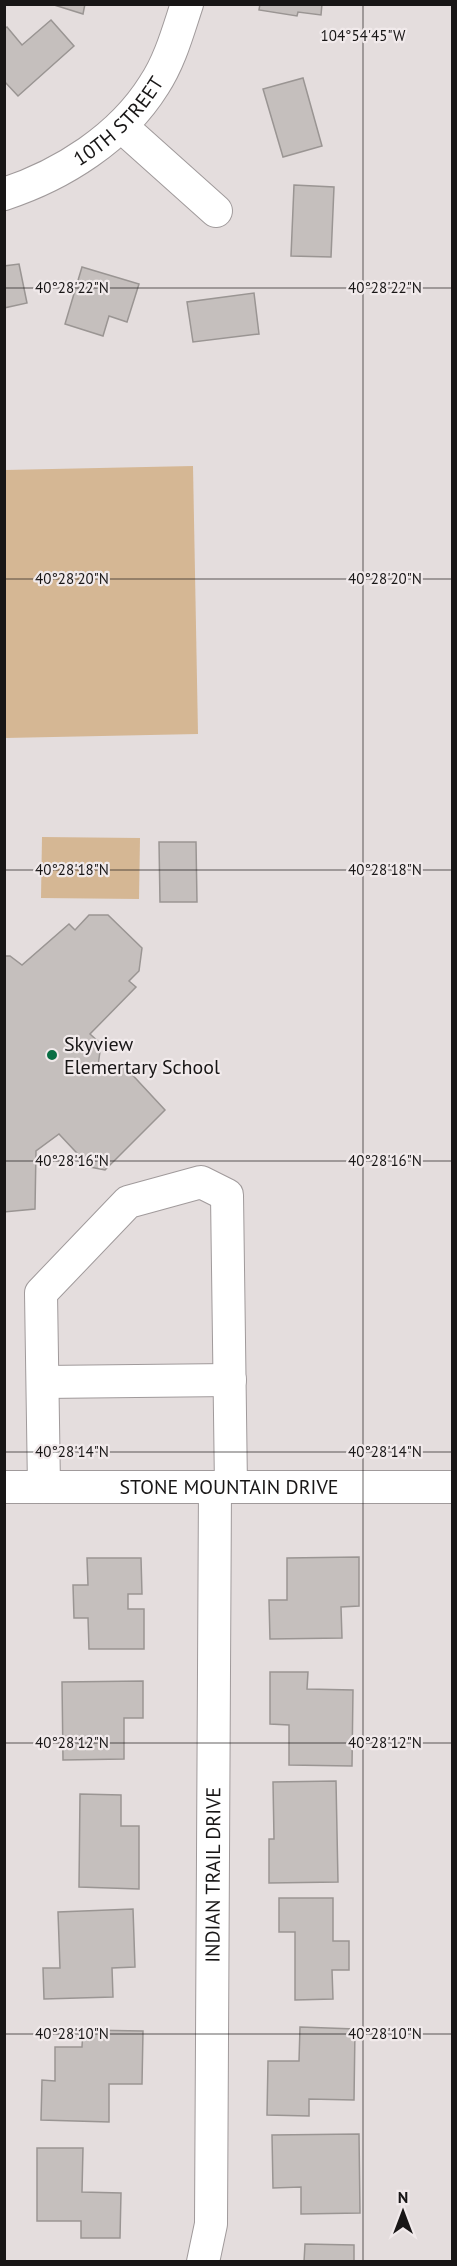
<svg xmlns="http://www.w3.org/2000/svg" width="457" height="2266" font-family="'PT Sans',sans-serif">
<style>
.green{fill:#d5b794}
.building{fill:#c5bfbd;stroke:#9a9593;stroke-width:1.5}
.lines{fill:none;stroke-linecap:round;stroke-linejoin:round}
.minor-casing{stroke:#a09a9b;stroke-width:34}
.minor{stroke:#fff;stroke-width:32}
.ticks{fill:none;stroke:#181616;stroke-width:1.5;stroke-opacity:0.45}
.poi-dot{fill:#096e44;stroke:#f1eaeb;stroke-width:2}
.labels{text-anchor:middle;stroke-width:4.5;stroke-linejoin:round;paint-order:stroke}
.street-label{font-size:20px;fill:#181616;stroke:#f1eaeb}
.poi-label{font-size:20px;fill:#181616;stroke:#f1eaeb;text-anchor:start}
.ticks-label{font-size:15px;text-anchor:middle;fill:#181616;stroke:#f1eaeb;stroke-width:4.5;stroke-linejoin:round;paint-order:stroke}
</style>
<rect width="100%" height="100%" fill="#e4dddd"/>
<g class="green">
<path d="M 193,466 L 198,734 L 5,738 L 5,470 Z"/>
<path d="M 42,837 L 140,838 L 139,899 L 41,898 Z"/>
</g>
<g class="building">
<path d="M 51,4 L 85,4 L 83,14 Z"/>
<path d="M 260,4 L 322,4 L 321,15 L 298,12 L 297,16 L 259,10 Z"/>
<path d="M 51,20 L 74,46 L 18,96 L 4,81 L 4,29 L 7,27 L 22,45 Z"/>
<path d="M 303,78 L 322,146 L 283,157 L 263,89 Z"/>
<path d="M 294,185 L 334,187 L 331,257 L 291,256 Z"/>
<path d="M 19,264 L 27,303 L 4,308 L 4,266 Z"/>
<path d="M 82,267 L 139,284 L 127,322 L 109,316 L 103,336 L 65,324 Z"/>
<path d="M 254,293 L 259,334 L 193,342 L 187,302 Z"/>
<path d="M 159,842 L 196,842 L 197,902 L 160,902 Z"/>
<path d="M 89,915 L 108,915 L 142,948 L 139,971 L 129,981 L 136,987 L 90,1034 L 101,1044 L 98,1066 L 125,1067 L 165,1110 L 105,1170 L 90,1167 L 59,1134 L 36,1151 L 35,1209 L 4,1212 L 4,956 L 10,956 L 22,965 L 69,924 L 75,930 Z"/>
<path d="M 359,1557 L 359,1606 L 341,1607 L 342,1638 L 270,1639 L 269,1600 L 287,1600 L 287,1558 Z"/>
<path d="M 87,1558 L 141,1558 L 142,1594 L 128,1594 L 128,1609 L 144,1609 L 144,1649 L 89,1649 L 88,1618 L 74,1618 L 73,1585 L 88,1585 Z"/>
<path d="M 270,1672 L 308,1672 L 307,1689 L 353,1690 L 352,1766 L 289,1765 L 289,1725 L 270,1724 Z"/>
<path d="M 143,1681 L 143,1718 L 124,1718 L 124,1759 L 63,1760 L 62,1682 Z"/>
<path d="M 336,1781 L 338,1882 L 269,1883 L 269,1839 L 274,1839 L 273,1782 Z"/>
<path d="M 80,1794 L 121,1795 L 121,1826 L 139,1826 L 139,1889 L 79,1887 Z"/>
<path d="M 279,1898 L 333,1898 L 333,1941 L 349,1941 L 349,1970 L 332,1970 L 333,1999 L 295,2000 L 295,1932 L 279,1932 Z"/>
<path d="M 133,1909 L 135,1967 L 112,1968 L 113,1997 L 44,1999 L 43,1968 L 60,1968 L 58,1912 Z"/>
<path d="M 300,2027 L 355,2029 L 354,2100 L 309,2099 L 309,2116 L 267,2115 L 268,2061 L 299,2061 Z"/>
<path d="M 83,2030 L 143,2031 L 142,2084 L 109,2084 L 109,2122 L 41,2120 L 42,2080 L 55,2081 L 55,2047 L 82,2047 Z"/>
<path d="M 359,2134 L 360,2213 L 301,2214 L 301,2187 L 273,2188 L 272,2135 Z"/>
<path d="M 37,2148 L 83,2148 L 82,2192 L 121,2193 L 120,2238 L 81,2238 L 81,2221 L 37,2221 Z"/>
<path d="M 305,2244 L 354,2245 L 354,2262 L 304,2262 Z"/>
</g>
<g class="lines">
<g class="minor-casing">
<g id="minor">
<path d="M 121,126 L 216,211"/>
<path id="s1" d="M 4,194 C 62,175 121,138 154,85 C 170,61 178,31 187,4"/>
<path d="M 43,1382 L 230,1380"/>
<path id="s2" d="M 4,1487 L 452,1487"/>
<path d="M 44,1487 L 41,1293 L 128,1202 L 201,1182 L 227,1195 L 231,1487"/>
<path id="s3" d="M 203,2262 L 211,2224 L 215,1487"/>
</g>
</g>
<use href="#minor" class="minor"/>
</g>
<path class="ticks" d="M 363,4 L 363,2262M 4,288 L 452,288M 4,579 L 452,579M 4,870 L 452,870M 4,1161 L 452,1161M 4,1452 L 452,1452M 4,1743 L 452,1743M 4,2034 L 452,2034"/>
<circle class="poi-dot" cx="52" cy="1055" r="6"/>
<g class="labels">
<g class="street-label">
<text dy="7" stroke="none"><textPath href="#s1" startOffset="138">10TH STREET</textPath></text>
<text dy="7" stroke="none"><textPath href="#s2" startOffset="225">STONE MOUNTAIN DRIVE</textPath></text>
<text dy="7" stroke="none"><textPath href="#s3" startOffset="388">INDIAN TRAIL DRIVE</textPath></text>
</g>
<g class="poi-label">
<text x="64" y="1051">Skyview<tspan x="64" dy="23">Elemertary School</tspan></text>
</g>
</g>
<g class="ticks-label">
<text x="363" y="41">104°54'45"W</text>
<text x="72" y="293">40°28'22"N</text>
<text x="385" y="293">40°28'22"N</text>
<text x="72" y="584">40°28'20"N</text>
<text x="385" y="584">40°28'20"N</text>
<text x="72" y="875">40°28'18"N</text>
<text x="385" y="875">40°28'18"N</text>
<text x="72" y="1166">40°28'16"N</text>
<text x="385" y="1166">40°28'16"N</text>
<text x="72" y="1457">40°28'14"N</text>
<text x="385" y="1457">40°28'14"N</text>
<text x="72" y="1748">40°28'12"N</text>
<text x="385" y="1748">40°28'12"N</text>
<text x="72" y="2039">40°28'10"N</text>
<text x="385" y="2039">40°28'10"N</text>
</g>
<rect width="457" height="2266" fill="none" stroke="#181616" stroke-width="12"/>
<g transform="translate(403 2212)" stroke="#f1eaeb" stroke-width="4.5" paint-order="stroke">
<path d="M0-4.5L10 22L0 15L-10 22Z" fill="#181616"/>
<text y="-9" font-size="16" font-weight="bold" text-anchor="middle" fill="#181616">N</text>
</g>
</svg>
